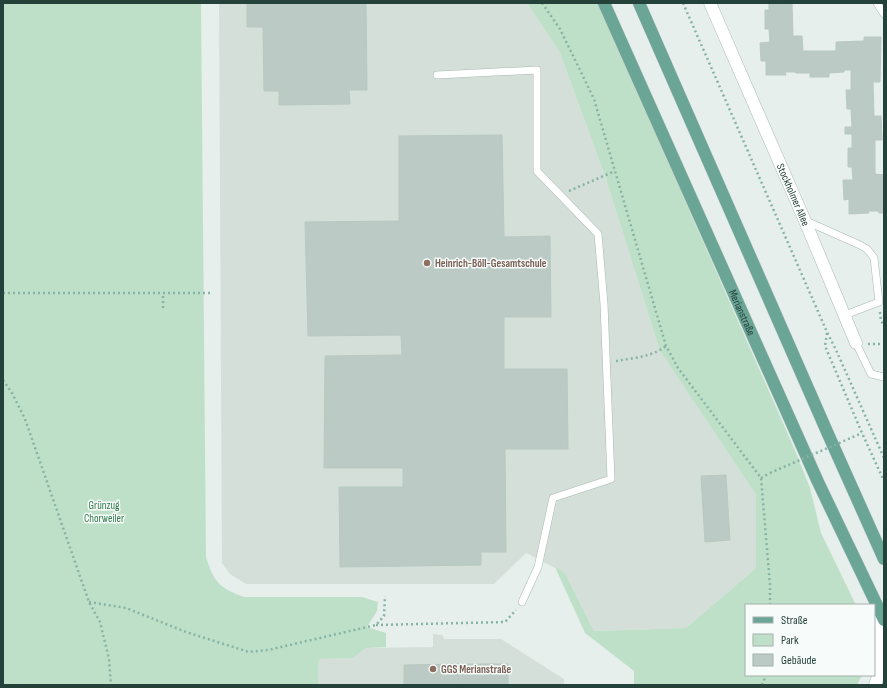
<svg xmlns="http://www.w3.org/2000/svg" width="887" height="688" font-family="'Sofia Sans Condensed',sans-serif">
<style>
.built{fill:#d4dfda}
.green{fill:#bfe0c8}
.building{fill:#bbcac4;stroke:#b8c9c2}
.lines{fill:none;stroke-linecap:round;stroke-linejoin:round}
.lane-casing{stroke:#a8b8b2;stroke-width:8}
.street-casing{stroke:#a8b8b2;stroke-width:13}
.secondary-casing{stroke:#a4bbb3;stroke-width:13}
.primary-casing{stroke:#c2cac8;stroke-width:13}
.path{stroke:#86b3a5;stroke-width:2.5;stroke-dasharray:2 3;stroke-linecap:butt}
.lane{stroke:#fff;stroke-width:7}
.street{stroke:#fff;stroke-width:12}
.secondary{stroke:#fff;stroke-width:12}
.primary{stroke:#6aa596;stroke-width:12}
.path-bridge{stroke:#86b3a5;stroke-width:2.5;stroke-dasharray:2 3;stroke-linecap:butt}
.education-dot{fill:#8d6e63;stroke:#f7fbf9;stroke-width:1.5}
.labels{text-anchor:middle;stroke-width:3;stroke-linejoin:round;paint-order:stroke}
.street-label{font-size:11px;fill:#24423a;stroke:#f7fbf9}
.education-label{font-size:11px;font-weight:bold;fill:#785e54;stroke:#f7fbf9;text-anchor:start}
.park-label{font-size:11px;fill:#2d7a4b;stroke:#f7fbf9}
</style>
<rect width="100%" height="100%" fill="#e6efeb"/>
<g class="built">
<path d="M 219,3 L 527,3 L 560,53 L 605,176 L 660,351 L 756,495 L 756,568 L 686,628 L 594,631 L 565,573 L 526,553 L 494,584 L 246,584 L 230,574 L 222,563 Z"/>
<path d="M 433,634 L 442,635 L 444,639 L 501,639 L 564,679 L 564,685 L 318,685 L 319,659 L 353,658 L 366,648 L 433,647 Z"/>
</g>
<g class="green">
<path d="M 3,3 L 201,3 L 206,557 C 214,582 219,588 244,597 L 362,597 L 378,602 L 377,611 L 367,627 L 386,633 L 386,647 L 366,648 L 353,658 L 319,659 L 318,685 L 3,685 Z"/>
<path d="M 527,3 L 598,3 L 794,448 L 810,488 L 821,533 L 856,605 L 746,605 L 746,675 L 862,675 L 857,685 L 634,685 L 634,671 L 585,633 L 555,567 L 565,573 L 594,631 L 686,628 L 756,568 L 756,495 L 660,351 L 605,176 L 560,53 Z"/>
</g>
<g class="building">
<path d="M 247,3 L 366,3 L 367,90 L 349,90 L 350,104 L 279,105 L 279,91 L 264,91 L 263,27 L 247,27 Z"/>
<path d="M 769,3 L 792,3 L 793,36 L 802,36 L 803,51 L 836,51 L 836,42 L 864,41 L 864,37 L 881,37 L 880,82 L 873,82 L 874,116 L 881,116 L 882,140 L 875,140 L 875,174 L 884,175 L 884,213 L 879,213 L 878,211 L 868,211 L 869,213 L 849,214 L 849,199 L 844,200 L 843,180 L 853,180 L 852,167 L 848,167 L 848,148 L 852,148 L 852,134 L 845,134 L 845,127 L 852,127 L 851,109 L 847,109 L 846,90 L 851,90 L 851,70 L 844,70 L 844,72 L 829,73 L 829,77 L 810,77 L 810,73 L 796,73 L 795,72 L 785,72 L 786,75 L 766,75 L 766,61 L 761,61 L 760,43 L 770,42 L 769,29 L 765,29 L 765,10 L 769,10 Z"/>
<path d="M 502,135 L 504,237 L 550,236 L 551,317 L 504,317 L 504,369 L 567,369 L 568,449 L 505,449 L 506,552 L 481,552 L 481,565 L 340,567 L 339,487 L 403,487 L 403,468 L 324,468 L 325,356 L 402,355 L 401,335 L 308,336 L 305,222 L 399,221 L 399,136 Z"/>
<path d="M 726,475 L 730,540 L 705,542 L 701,476 Z"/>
<rect x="458" y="664" width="50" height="21"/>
<path d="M 458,664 L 458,685 L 404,685 L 404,665 Z"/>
</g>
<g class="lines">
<g class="lane-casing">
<g id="lane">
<path d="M 877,3 L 884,14"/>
<path d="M 437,75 L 537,70 L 537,171 L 598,234 L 604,304 L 611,479 L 553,498 L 538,567 L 522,602"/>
<path d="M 806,221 L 860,245 L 867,249 L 874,258 L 879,302 L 845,315"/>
<path d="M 856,343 L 871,374 L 884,377"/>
</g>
</g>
<g class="street-casing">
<g id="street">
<path id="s1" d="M 710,3 L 805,221 L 856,343"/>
</g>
</g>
<g class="secondary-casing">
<path id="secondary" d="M 875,685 C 885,662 880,634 878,609"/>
</g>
<g class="primary-casing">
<g id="primary">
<path id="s2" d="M 604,3 L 818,482 L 884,620"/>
<path d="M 639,3 L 828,434 L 884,559"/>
</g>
</g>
<g class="path">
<path d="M 542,3 L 560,29 L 594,99 L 666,346 L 678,368 L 761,478 L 770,585 L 770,605"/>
<path d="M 683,3 L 827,332 L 836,350 L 884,458"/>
<path d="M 569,191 L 615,171"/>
<path d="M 3,293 L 210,293"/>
<path d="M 163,308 L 163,293"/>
<path d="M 880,312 L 881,321 L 884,325"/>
<path d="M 827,333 L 825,346 L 862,433 L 884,481"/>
<path d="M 868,344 L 884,344"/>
<path d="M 616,361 C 633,358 652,357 666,346"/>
<path d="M 3,380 L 12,393 L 25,419 L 89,602 L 100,622 L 109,659 L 111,685"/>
<path d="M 761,478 L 770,473"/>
<path d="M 89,602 L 126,608 L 186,632 L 249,652 L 268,650 L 376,625 L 384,616 L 385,596"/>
<path d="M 376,625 L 505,622 L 516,610"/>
<path d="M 762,685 L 766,675"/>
</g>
<use href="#lane" class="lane"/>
<use href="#street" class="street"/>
<use href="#secondary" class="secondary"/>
<use href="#primary" class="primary"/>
<path class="path-bridge" d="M 770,473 L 862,433"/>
</g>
<g class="education-dot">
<circle cx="427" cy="263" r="4"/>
<circle cx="433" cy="669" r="4"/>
</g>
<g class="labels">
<g class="street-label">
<text dy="4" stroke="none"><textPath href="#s1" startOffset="209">Stockholmer Allee</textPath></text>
<text dy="4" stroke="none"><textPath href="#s2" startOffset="339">Merianstraße</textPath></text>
</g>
<g class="education-label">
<text x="435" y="267">Heinrich-Böll-Gesamtschule</text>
<text x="441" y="673">GGS Merianstraße</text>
</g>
<g class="park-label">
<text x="104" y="509">Grünzug<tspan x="104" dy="13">Chorweiler</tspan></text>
</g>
</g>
<rect width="887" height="688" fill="none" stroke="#24423a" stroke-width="8"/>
<rect x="745" y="604" width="130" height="72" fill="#f7fbf9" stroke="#a3b1ad"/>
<rect x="753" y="617" width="20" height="6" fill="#6aa596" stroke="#a3b1ad"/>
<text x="781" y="624" font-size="12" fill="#24423a">Straße</text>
<rect x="753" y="634" width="20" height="12" fill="#bfe0c8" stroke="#a3b1ad"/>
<text x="781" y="644" font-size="12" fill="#24423a">Park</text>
<rect x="753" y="654" width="20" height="12" fill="#bbcac4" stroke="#a3b1ad"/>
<text x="781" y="664" font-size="12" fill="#24423a">Gebäude</text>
</svg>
